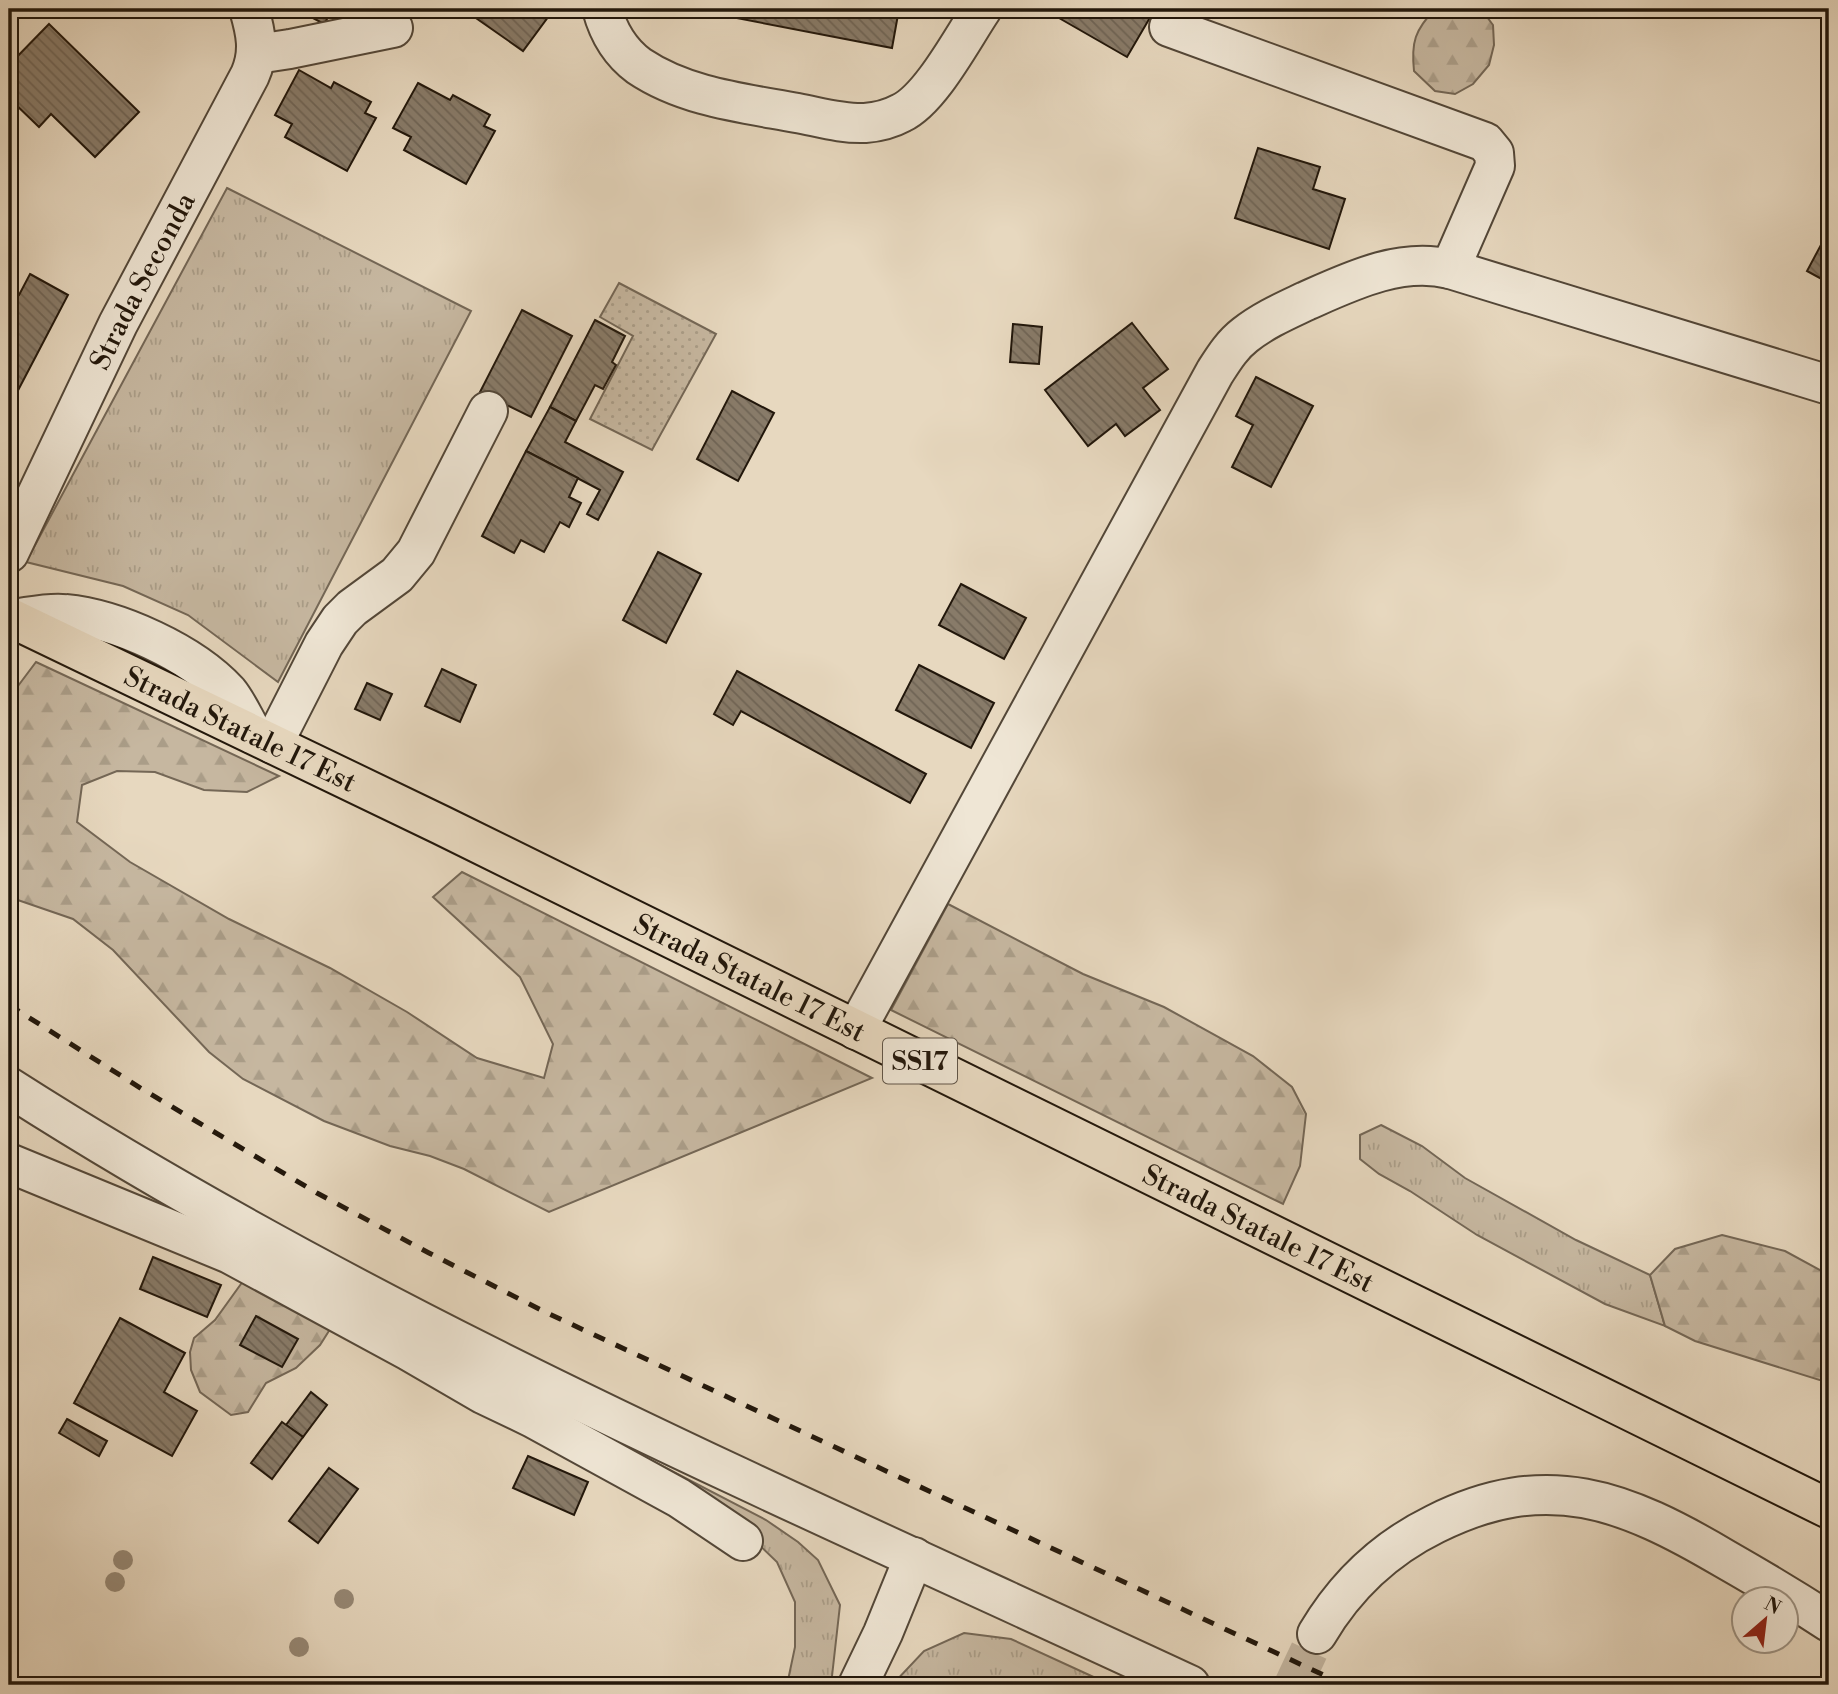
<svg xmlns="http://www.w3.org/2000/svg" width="1838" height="1694" font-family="'Libre Bodoni',serif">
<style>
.grass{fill:url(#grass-tufts);stroke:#746756;stroke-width:2}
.forest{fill:url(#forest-firs);stroke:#746756;stroke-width:2}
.garden{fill:url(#garden-dots);stroke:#746756;stroke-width:2}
.building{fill:url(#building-back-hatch);stroke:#22170b;stroke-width:2}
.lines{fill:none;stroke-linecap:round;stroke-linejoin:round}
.minor-tunnel{stroke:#c0b19b;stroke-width:38;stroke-dasharray:38 19;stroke-linecap:butt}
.minor-casing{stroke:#534738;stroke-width:42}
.major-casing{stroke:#22170b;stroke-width:42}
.minor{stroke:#efe6d5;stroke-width:38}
.major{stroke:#e7d8bf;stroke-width:38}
.rail{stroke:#22170b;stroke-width:5;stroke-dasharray:12 12;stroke-linecap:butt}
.tree{fill:#968875}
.labels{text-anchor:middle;stroke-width:5;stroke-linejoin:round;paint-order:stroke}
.shield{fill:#efe6d5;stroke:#605548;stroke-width:2}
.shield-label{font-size:26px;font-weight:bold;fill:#22170b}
.street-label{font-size:28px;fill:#22170b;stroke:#efe6d5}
</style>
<defs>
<pattern id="grass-tufts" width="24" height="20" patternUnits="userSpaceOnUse" patternTransform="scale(1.75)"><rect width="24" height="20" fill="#c6b7a0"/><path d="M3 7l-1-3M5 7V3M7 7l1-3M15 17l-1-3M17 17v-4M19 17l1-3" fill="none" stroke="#aa9d88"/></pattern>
<pattern id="forest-firs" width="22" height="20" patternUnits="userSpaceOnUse" patternTransform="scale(1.75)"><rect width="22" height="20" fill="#c6b7a0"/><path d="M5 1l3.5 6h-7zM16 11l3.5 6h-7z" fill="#aa9d88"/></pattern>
<pattern id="garden-dots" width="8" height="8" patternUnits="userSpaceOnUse" patternTransform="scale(1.75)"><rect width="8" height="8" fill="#c6b7a0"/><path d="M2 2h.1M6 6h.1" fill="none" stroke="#aa9d88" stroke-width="1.8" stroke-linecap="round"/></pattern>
<pattern id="building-back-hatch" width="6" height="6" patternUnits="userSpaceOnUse" patternTransform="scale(1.75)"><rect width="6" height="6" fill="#887b69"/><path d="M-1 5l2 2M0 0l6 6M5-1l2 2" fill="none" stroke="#6f6455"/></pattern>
</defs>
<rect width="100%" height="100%" fill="#e7d8bf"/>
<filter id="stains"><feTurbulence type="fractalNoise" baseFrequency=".00286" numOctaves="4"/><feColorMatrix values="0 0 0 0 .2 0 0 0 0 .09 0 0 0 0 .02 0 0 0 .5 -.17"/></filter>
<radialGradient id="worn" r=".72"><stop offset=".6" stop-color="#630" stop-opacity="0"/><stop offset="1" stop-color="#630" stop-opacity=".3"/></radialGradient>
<g class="grass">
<path d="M 227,188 L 471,311 L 278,682 L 188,615 L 123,586 L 26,562 Z"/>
<path d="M 1381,1125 L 1422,1146 L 1465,1178 L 1576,1240 L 1650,1275 L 1665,1326 L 1605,1304 L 1477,1235 L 1410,1191 L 1379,1174 L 1360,1159 L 1360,1135 Z"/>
<path d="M 589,1428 L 766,1520 L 798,1542 L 818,1560 L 840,1605 L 831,1685 L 787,1685 L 795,1647 L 795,1602 L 777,1562 L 749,1535 Z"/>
<path d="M 964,1633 L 1011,1639 L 1111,1685 L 892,1685 L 924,1651 Z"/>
</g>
<g class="forest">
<path d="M 1435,9 L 1481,9 L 1493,25 L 1494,45 L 1489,65 L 1473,84 L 1455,94 L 1435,91 L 1414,71 C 1411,42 1415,30 1435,9 Z"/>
<path d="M 36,662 L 279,776 L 247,792 L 204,790 L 155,772 L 117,771 L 82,785 L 77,822 L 130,862 L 229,919 L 330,968 L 407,1012 L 477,1058 L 544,1078 L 553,1044 L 520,977 L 433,897 L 462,872 L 872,1078 L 549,1212 L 464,1169 L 430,1156 L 390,1146 L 324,1121 L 243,1079 L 209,1052 L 113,950 L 73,919 L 9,897 L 9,698 Z"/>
<path d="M 948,904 L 1083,974 L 1164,1007 L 1253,1056 L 1292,1087 L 1306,1114 L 1300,1166 L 1283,1204 L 891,1010 Z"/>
<path d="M 1722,1235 L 1785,1251 L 1829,1275 L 1829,1383 L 1695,1341 L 1665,1326 L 1650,1275 L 1675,1249 Z"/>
<path d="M 246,1277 L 334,1323 L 320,1345 L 296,1368 L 266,1383 L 248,1412 L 231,1415 L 200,1392 L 191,1370 L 190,1352 L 194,1338 L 215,1320 Z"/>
</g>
<path class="garden" d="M 619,283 L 716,334 L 652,450 L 590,419 L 633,336 L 600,317 Z"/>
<g class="building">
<path d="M 296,9 L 333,9 L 324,24 Z"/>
<path d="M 468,9 L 554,9 L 523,51 L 466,11 Z"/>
<path d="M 690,9 L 899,9 L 892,48 Z"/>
<path d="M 1065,9 L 1155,9 L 1127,57 L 1059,18 Z"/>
<path d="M 49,24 L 139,112 L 95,157 L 51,114 L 39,127 L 9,98 L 9,65 Z"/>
<path d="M 299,70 L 331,88 L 334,82 L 371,102 L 365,113 L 376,118 L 347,171 L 285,137 L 292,124 L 275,115 Z"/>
<path d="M 418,83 L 450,100 L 453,95 L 490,115 L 484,126 L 495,131 L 466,184 L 404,150 L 411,137 L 393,128 Z"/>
<path d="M 1258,148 L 1320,167 L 1313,189 L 1345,199 L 1329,249 L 1235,218 Z"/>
<path d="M 1829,230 L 1829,283 L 1807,271 Z"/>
<path d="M 30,274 L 68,295 L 14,398 L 9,395 L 9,303 L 19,295 Z"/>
<path d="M 522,310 L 572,336 L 531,417 L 480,392 Z"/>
<path d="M 595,320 L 625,336 L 612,362 L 616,365 L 603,389 L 595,385 L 576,421 L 550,407 Z"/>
<path d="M 1132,323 L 1168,369 L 1143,388 L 1160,410 L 1125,436 L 1116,424 L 1088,446 L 1045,390 Z"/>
<path d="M 1013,324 L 1042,327 L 1039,364 L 1010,362 Z"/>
<path d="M 1256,377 L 1313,406 L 1271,487 L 1232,467 L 1253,425 L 1236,416 Z"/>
<path d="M 732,391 L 774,413 L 738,481 L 697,459 Z"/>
<path d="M 550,407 L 576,421 L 565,442 L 623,472 L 598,520 L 587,514 L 600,490 L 526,451 Z"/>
<path d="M 526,451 L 578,478 L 569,497 L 581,503 L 569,527 L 560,522 L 544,552 L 521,540 L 514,553 L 482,536 Z"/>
<path d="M 658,552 L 701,574 L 666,643 L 623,620 Z"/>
<path d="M 961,584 L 1026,618 L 1004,659 L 939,625 Z"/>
<path d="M 919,665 L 994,703 L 971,748 L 896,710 Z"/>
<path d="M 442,669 L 476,685 L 460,722 L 425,706 Z"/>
<path d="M 737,671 L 926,774 L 910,803 L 741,711 L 733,725 L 714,714 Z"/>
<path d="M 367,683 L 392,694 L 380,720 L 355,709 Z"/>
<path d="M 153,1257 L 221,1285 L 207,1317 L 140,1289 Z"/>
<path d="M 256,1316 L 298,1339 L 282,1367 L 240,1345 Z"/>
<path d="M 120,1318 L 185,1353 L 164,1392 L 197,1411 L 172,1456 L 74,1403 Z"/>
<path d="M 311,1392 L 327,1405 L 303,1437 L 286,1425 Z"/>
<path d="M 67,1419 L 107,1441 L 99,1456 L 59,1433 Z"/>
<path d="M 282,1422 L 303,1437 L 272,1479 L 251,1463 Z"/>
<path d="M 528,1456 L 588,1482 L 574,1515 L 513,1488 Z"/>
<path d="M 329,1468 L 358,1489 L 318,1543 L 289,1521 Z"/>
</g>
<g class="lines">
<path class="minor-tunnel" d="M 1293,1685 L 1317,1634"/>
<g class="minor-casing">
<g id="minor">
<path d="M 602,9 C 608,31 620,52 639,66 C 685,97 743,103 797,113 C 819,117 842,124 865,123 C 878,122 890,119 901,113 C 931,99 963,37 982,9"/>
<path d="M 1169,27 L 1485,142 L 1494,153 L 1495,166 L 1450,269"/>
<path d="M 257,54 L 290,49 L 393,28"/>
<path id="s1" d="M 9,553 L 118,324 L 250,75 C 260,52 256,33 249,9"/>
<path d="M 12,619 C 29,617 48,612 65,614 C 118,619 192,653 228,692 C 238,704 245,721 253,734"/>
<path d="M 273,744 L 324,644 L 340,620 L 352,608 L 397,575 L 416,552 L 488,411"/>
<path d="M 856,1030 L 1215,372 C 1224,358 1232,345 1245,335 C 1264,320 1285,311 1306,301 C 1351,281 1400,257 1450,269 L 1829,385"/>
<path d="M 9,1087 C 381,1325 790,1499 1190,1685"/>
<path d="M 9,1163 L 230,1254 L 409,1351 L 483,1394 L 533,1418 L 679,1498 L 743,1541"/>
<path d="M 1317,1634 C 1346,1585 1384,1549 1435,1524 C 1547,1468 1625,1500 1725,1559 C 1760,1579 1795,1600 1829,1622"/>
<path d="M 858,1685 L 883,1633 L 914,1557"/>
</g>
</g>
<g class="major-casing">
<g id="major">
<path id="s2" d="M 9,617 L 441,825 L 1829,1509"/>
</g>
</g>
<use href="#minor" class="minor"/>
<use href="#major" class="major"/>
<path class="rail" d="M 9,1005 L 142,1089 L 317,1193 L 429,1253 L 543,1311 L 1345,1685"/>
</g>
<g class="tree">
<circle cx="123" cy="1560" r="10"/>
<circle cx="115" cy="1582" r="10"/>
<circle cx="344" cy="1599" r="10"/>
<circle cx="299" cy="1647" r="10"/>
</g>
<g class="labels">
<rect class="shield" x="883" y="1038.5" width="74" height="45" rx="5"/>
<g class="shield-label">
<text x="920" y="1070">SS17</text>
</g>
<g class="street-label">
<text dy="10" stroke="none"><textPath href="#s1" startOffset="303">Strada Seconda</textPath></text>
<text dy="10" stroke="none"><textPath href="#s2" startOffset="257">Strada Statale 17 Est</textPath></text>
<text dy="10" stroke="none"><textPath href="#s2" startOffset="824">Strada Statale 17 Est</textPath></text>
<text dy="10" stroke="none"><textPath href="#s2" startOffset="1391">Strada Statale 17 Est</textPath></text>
</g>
</g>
<rect width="1838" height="1694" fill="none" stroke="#e7d8bf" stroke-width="35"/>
<rect x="10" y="10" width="1817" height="1673" fill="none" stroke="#22170b" stroke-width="3.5"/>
<rect x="18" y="18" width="1803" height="1659" fill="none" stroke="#22170b" stroke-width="2"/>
<g transform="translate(1765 1620) rotate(28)"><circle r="33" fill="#efe6d5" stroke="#9d9384" stroke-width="2"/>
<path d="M0-5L12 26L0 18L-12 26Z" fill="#8f2418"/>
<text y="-10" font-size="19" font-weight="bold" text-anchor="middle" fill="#22170b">N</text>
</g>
<rect width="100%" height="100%" filter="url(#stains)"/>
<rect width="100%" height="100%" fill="url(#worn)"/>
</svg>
